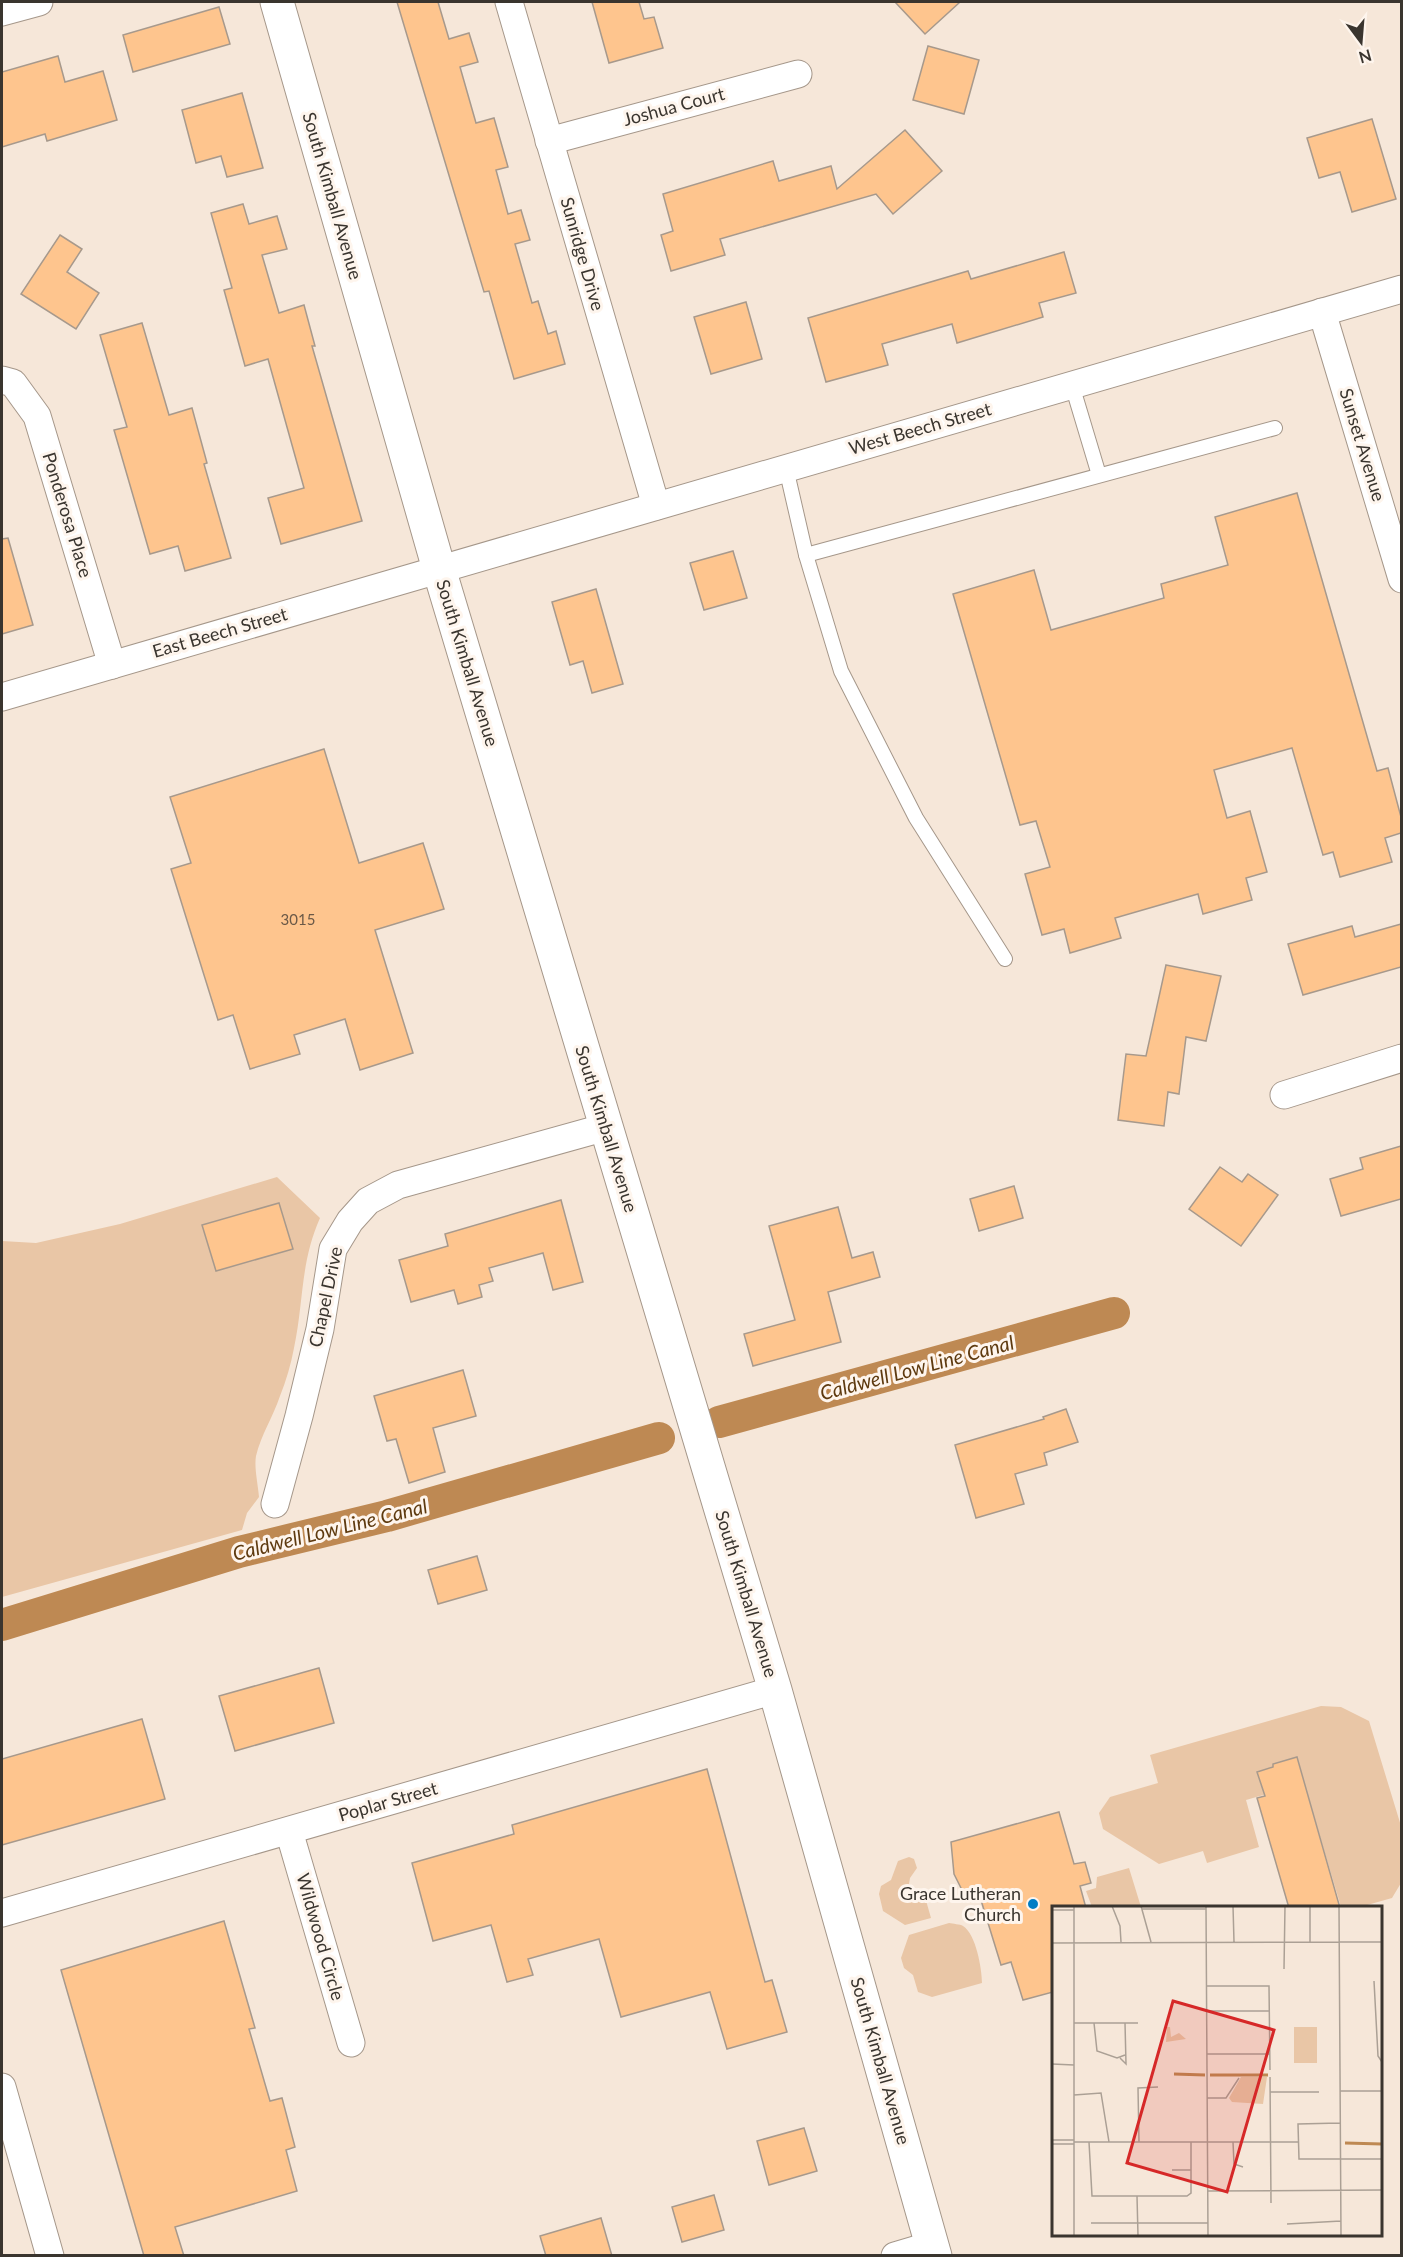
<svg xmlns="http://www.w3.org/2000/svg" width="1403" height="2257" font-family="Lato,sans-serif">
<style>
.green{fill:#e9c6a6}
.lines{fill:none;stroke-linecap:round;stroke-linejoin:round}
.canal{stroke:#be8953;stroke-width:32}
.building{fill:#fec58e;stroke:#a7998c;stroke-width:1.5}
.lane-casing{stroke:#a5978a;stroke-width:16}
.street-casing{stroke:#a5978a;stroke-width:29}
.secondary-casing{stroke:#a5978a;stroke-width:35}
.lane{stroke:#fff;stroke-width:14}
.street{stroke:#fff;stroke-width:27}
.secondary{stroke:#fff;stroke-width:33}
.poi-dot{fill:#007dc5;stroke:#fef5ed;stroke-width:2}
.labels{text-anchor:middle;stroke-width:6;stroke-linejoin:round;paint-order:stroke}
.number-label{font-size:15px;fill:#6b5947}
.street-label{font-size:18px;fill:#3a352f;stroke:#fef5ed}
.poi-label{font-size:18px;fill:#3a352f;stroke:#fef5ed;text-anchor:end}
.water-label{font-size:20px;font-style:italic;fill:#5e3a0f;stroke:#fef5ed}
.inset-river{fill:none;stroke:#be8953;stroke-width:3}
.inset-road{fill:none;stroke:#aba095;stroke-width:1.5}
.view{fill:#d62828;fill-opacity:0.15;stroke:#d62828;stroke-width:3}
.inset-edge{fill:none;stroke:#3a352f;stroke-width:3}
</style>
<rect width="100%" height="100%" fill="#f6e7d9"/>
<g class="green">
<path d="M 277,1177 L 320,1218 C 300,1263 304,1301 294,1348 C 291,1364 286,1381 280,1396 C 273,1417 261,1435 256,1456 C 254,1468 258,1484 259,1497 L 247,1513 L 242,1530 L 2,1597 L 2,1241 L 36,1243 L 120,1224 Z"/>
<path d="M 1321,1706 L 1341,1707 L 1369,1721 L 1401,1826 L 1401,1883 L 1392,1898 L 1360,1907 L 1341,1907 L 1304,1783 L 1246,1800 L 1259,1847 L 1207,1863 L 1203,1851 L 1159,1864 L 1103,1829 L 1099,1813 L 1110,1797 L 1158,1783 L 1150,1755 Z"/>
<path d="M 909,1857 L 914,1859 L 917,1868 L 910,1878 L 909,1884 L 925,1897 L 931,1918 L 905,1925 L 883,1911 L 879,1894 L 881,1886 L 891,1880 L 898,1861 Z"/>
<path d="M 1129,1868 L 1141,1907 L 1092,1907 L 1086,1891 L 1096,1888 L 1097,1877 Z"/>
<path d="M 949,1923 C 953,1924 960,1924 963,1926 C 976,1934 982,1969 982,1983 L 932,1997 L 918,1992 L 913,1975 L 904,1968 L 901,1958 L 909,1935 Z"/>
</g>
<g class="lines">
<g class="canal">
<path d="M 719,1422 L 1114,1313"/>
<path d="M 2,1625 L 239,1552 L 387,1516 L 659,1438"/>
</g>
</g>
<g class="building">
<path d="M 397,2 L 438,2 L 449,39 L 469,33 L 478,62 L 460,67 L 476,123 L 494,118 L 508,167 L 496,170 L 508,214 L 521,210 L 530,240 L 515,244 L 532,303 L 538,301 L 548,334 L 556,331 L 565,364 L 514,379 L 489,291 L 484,292 Z"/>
<path d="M 592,2 L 639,2 L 644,19 L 654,17 L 663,48 L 609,63 Z"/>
<path d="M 895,2 L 960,2 L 925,34 Z"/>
<path d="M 219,7 L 230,44 L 133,72 L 123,35 Z"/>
<path d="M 928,46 L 979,60 L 964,114 L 913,100 Z"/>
<path d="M 58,56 L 65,82 L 103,71 L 117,120 L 47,141 L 45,134 L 2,147 L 2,72 Z"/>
<path d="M 242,93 L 263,168 L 227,177 L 221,156 L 196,163 L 182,110 Z"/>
<path d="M 1372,119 L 1396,199 L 1352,212 L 1340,172 L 1319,178 L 1307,138 Z"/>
<path d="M 905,130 L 942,171 L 893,214 L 876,194 L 720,239 L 725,255 L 671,271 L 661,235 L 673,231 L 663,194 L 773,161 L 779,181 L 831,166 L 837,189 Z"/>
<path d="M 243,204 L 249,224 L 277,216 L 287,249 L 262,255 L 279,313 L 304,305 L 315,346 L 312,346 L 362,521 L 281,544 L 268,498 L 304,488 L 268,359 L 245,366 L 224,290 L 232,288 L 211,213 Z"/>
<path d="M 60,235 L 82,249 L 67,272 L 99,293 L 76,329 L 21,294 Z"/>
<path d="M 1064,252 L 1076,293 L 1039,303 L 1043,317 L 957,343 L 952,324 L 882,344 L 888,365 L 826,382 L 808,318 L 968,271 L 971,279 Z"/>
<path d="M 746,302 L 762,359 L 711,374 L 694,317 Z"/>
<path d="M 142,323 L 169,415 L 192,408 L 207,463 L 204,464 L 231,558 L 185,571 L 178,546 L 150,554 L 114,430 L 127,427 L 100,335 Z"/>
<path d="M 1297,493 L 1377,771 L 1388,768 L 1401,817 L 1401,833 L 1385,838 L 1392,862 L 1340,877 L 1333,852 L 1323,855 L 1292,748 L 1214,770 L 1227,818 L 1250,811 L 1267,872 L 1246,878 L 1252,900 L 1203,914 L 1198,894 L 1115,918 L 1121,938 L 1070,953 L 1064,929 L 1042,935 L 1025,874 L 1050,867 L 1036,821 L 1020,825 L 953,594 L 1034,570 L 1051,630 L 1164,598 L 1161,584 L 1228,565 L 1215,517 Z"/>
<path d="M 8,538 L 33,625 L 2,634 L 2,539 Z"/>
<path d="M 733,551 L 747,598 L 704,610 L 690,563 Z"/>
<path d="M 596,589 L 623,684 L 592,693 L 583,661 L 570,665 L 552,602 Z"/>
<path d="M 324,749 L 359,863 L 423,843 L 444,909 L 375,930 L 413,1053 L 360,1070 L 345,1019 L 294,1035 L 300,1054 L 250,1069 L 233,1015 L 218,1020 L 171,869 L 191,863 L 170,797 Z"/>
<path d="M 1401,924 L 1401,967 L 1303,995 L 1288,944 L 1352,926 L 1355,937 Z"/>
<path d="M 1166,965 L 1221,976 L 1206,1041 L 1186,1037 L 1179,1094 L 1168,1092 L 1164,1126 L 1118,1120 L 1126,1054 L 1146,1056 Z"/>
<path d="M 1401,1146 L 1401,1199 L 1341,1216 L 1330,1179 L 1363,1169 L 1360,1158 Z"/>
<path d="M 1220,1167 L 1242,1182 L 1248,1174 L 1278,1195 L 1241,1246 L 1189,1209 Z"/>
<path d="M 1014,1186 L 1023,1218 L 979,1231 L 970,1199 Z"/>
<path d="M 561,1200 L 583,1282 L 553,1290 L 543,1253 L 489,1268 L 493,1281 L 479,1285 L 482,1297 L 458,1304 L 454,1290 L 411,1302 L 399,1260 L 448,1246 L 445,1234 Z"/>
<path d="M 279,1203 L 293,1249 L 216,1271 L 202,1225 Z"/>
<path d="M 838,1207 L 852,1258 L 873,1252 L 880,1277 L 828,1292 L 841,1342 L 753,1366 L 744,1334 L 795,1320 L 769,1226 Z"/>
<path d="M 463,1370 L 476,1416 L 433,1428 L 445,1472 L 409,1483 L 396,1439 L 387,1441 L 374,1396 Z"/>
<path d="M 1066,1409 L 1078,1442 L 1044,1453 L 1047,1465 L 1015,1474 L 1024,1504 L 976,1518 L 955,1445 L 1044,1419 L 1043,1417 Z"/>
<path d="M 477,1556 L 487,1590 L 438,1604 L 428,1570 Z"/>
<path d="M 319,1668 L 334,1723 L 235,1751 L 219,1696 Z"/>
<path d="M 142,1719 L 165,1799 L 2,1845 L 2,1759 Z"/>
<path d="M 1297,1757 L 1340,1908 L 1289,1908 L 1257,1798 L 1265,1796 L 1257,1772 L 1273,1767 L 1273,1764 Z"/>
<path d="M 707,1769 L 765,1982 L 772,1980 L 787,2032 L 727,2049 L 710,1992 L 621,2017 L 599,1939 L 528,1959 L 533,1975 L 507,1982 L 491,1925 L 433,1941 L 412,1863 L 514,1834 L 512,1825 Z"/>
<path d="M 1059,1812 L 1074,1864 L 1085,1862 L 1091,1883 L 1080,1886 L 1086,1908 L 1053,1908 L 1053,1992 L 1023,2000 L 1011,1962 L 1001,1965 L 980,1897 L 967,1900 L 954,1874 L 951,1842 Z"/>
<path d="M 224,1921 L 255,2028 L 249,2029 L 270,2101 L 282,2098 L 295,2147 L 286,2150 L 297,2191 L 175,2227 L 184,2256 L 144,2256 L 61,1970 Z"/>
<path d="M 804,2128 L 817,2171 L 769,2185 L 757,2141 Z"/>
<path d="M 714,2195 L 724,2230 L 682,2242 L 672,2207 Z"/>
<path d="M 601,2218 L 612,2256 L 546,2256 L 540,2236 Z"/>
</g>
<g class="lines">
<g class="lane-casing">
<g id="lane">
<path d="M 1072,385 L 1099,475"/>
<path d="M 786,468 L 806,555 L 841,671 L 916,818 L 1005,959"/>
<path d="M 806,555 L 1275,428"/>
</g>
</g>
<g class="street-casing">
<g id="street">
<path d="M 509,2 L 656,506"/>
<path d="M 2,12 L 39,2"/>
<path d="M 549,141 L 798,74"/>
<path d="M 1322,312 L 1402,579"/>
<path d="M 2,380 L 13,383 L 37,416 L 112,665"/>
<path d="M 2,697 L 1402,289"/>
<path d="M 1284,1095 L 1402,1058"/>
<path d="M 275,1504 L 299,1416 L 320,1329 L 333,1249 L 350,1221 L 368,1201 L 398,1185 L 606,1127"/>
<path d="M 289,1831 L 351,2043"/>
<path d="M 2,1913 L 775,1690"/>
<path d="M 2,2087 L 50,2256"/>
<path d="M 895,2256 L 932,2245"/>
</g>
</g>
<g class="secondary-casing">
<path id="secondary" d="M 277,2 L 439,569 L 775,1690 L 935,2256"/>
</g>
<use href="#lane" class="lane"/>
<use href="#street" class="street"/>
<use href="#secondary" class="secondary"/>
</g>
<circle class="poi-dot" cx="1033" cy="1904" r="6"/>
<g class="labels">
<g class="number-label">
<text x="298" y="925">3015</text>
</g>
<g class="street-label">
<text transform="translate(674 107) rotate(-15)" y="6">Joshua Court</text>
<text transform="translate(332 196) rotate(74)" y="6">South Kimball Avenue</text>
<text transform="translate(582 254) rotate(74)" y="6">Sunridge Drive</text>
<text transform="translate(920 429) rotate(-16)" y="6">West Beech Street</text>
<text transform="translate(1362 445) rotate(73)" y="6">Sunset Avenue</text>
<text transform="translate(67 515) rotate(73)" y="6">Ponderosa Place</text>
<text transform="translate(220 633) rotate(-16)" y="6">East Beech Street</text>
<text transform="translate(467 663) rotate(73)" y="6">South Kimball Avenue</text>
<text transform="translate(606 1129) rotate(73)" y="6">South Kimball Avenue</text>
<text transform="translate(326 1297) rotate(-78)" y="6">Chapel Drive</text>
<text transform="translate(746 1594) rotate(73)" y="6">South Kimball Avenue</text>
<text transform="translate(388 1802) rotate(-16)" y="6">Poplar Street</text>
<text transform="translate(320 1937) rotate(74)" y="6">Wildwood Circle</text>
<text transform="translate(880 2061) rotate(74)" y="6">South Kimball Avenue</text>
</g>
<g class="poi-label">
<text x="1021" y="1900">Grace Lutheran<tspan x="1021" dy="21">Church</tspan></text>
</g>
<g class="water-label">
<text transform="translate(917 1368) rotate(-15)" y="7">Caldwell Low Line Canal</text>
<text transform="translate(330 1530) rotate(-14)" y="7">Caldwell Low Line Canal</text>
</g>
</g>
<g transform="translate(1052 1906)">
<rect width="330" height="330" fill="#f6e7d9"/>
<path d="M 115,121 L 118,121 L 119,131 L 127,127 L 134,133 L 114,136 ZM 242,121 L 265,121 L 265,157 L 242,157 ZM 189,171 L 215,171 L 211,198 L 180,196 L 177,192 Z" fill="#e9c6a6"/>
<path class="inset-river" d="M 122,168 L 153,169M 158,169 L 216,169M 293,237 L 330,238"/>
<path class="inset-road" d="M 22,0 L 22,330M 60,0 L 68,20 L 69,36M 89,0 L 99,36M 154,0 L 156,330M 181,0 L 182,36M 287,0 L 289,330M 90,3 L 154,3M 0,4 L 22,4M 258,36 L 258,0M 287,36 L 330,36M 0,37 L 287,36M 232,63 L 233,0M 322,75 L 326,150 L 330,156M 155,80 L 217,80 L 218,164M 155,105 L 218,105M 22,117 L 86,117M 42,117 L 45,145 L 65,152 L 73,149M 155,148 L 218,148M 68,152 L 74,158 L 73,117M 0,158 L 22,159M 218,171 L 219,297M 288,185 L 330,185M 218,186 L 267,186M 22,189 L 49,187 L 57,236M 155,192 L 174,192 L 187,172M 288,217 L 246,218 L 247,253 L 330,253M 0,234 L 22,234M 22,236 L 246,236M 37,236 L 40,290 L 135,290 L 139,287 L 139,236M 87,236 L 86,182 L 106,181M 181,236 L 182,258 L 191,261M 0,238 L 22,238M 120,264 L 139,264M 156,285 L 330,284M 85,290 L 86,330M 39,317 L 156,317M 235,318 L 289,315"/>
<path class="view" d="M 121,95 L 222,124 L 175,286 L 75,257 Z"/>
<rect width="330" height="330" class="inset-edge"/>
</g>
<rect width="1403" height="2257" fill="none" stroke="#3a352f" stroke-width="6"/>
<g transform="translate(1361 42) rotate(164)" stroke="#fef5ed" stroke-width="4.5" paint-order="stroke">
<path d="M0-4.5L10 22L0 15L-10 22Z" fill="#3a352f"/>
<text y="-9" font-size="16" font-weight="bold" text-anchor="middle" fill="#3a352f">N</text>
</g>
</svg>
